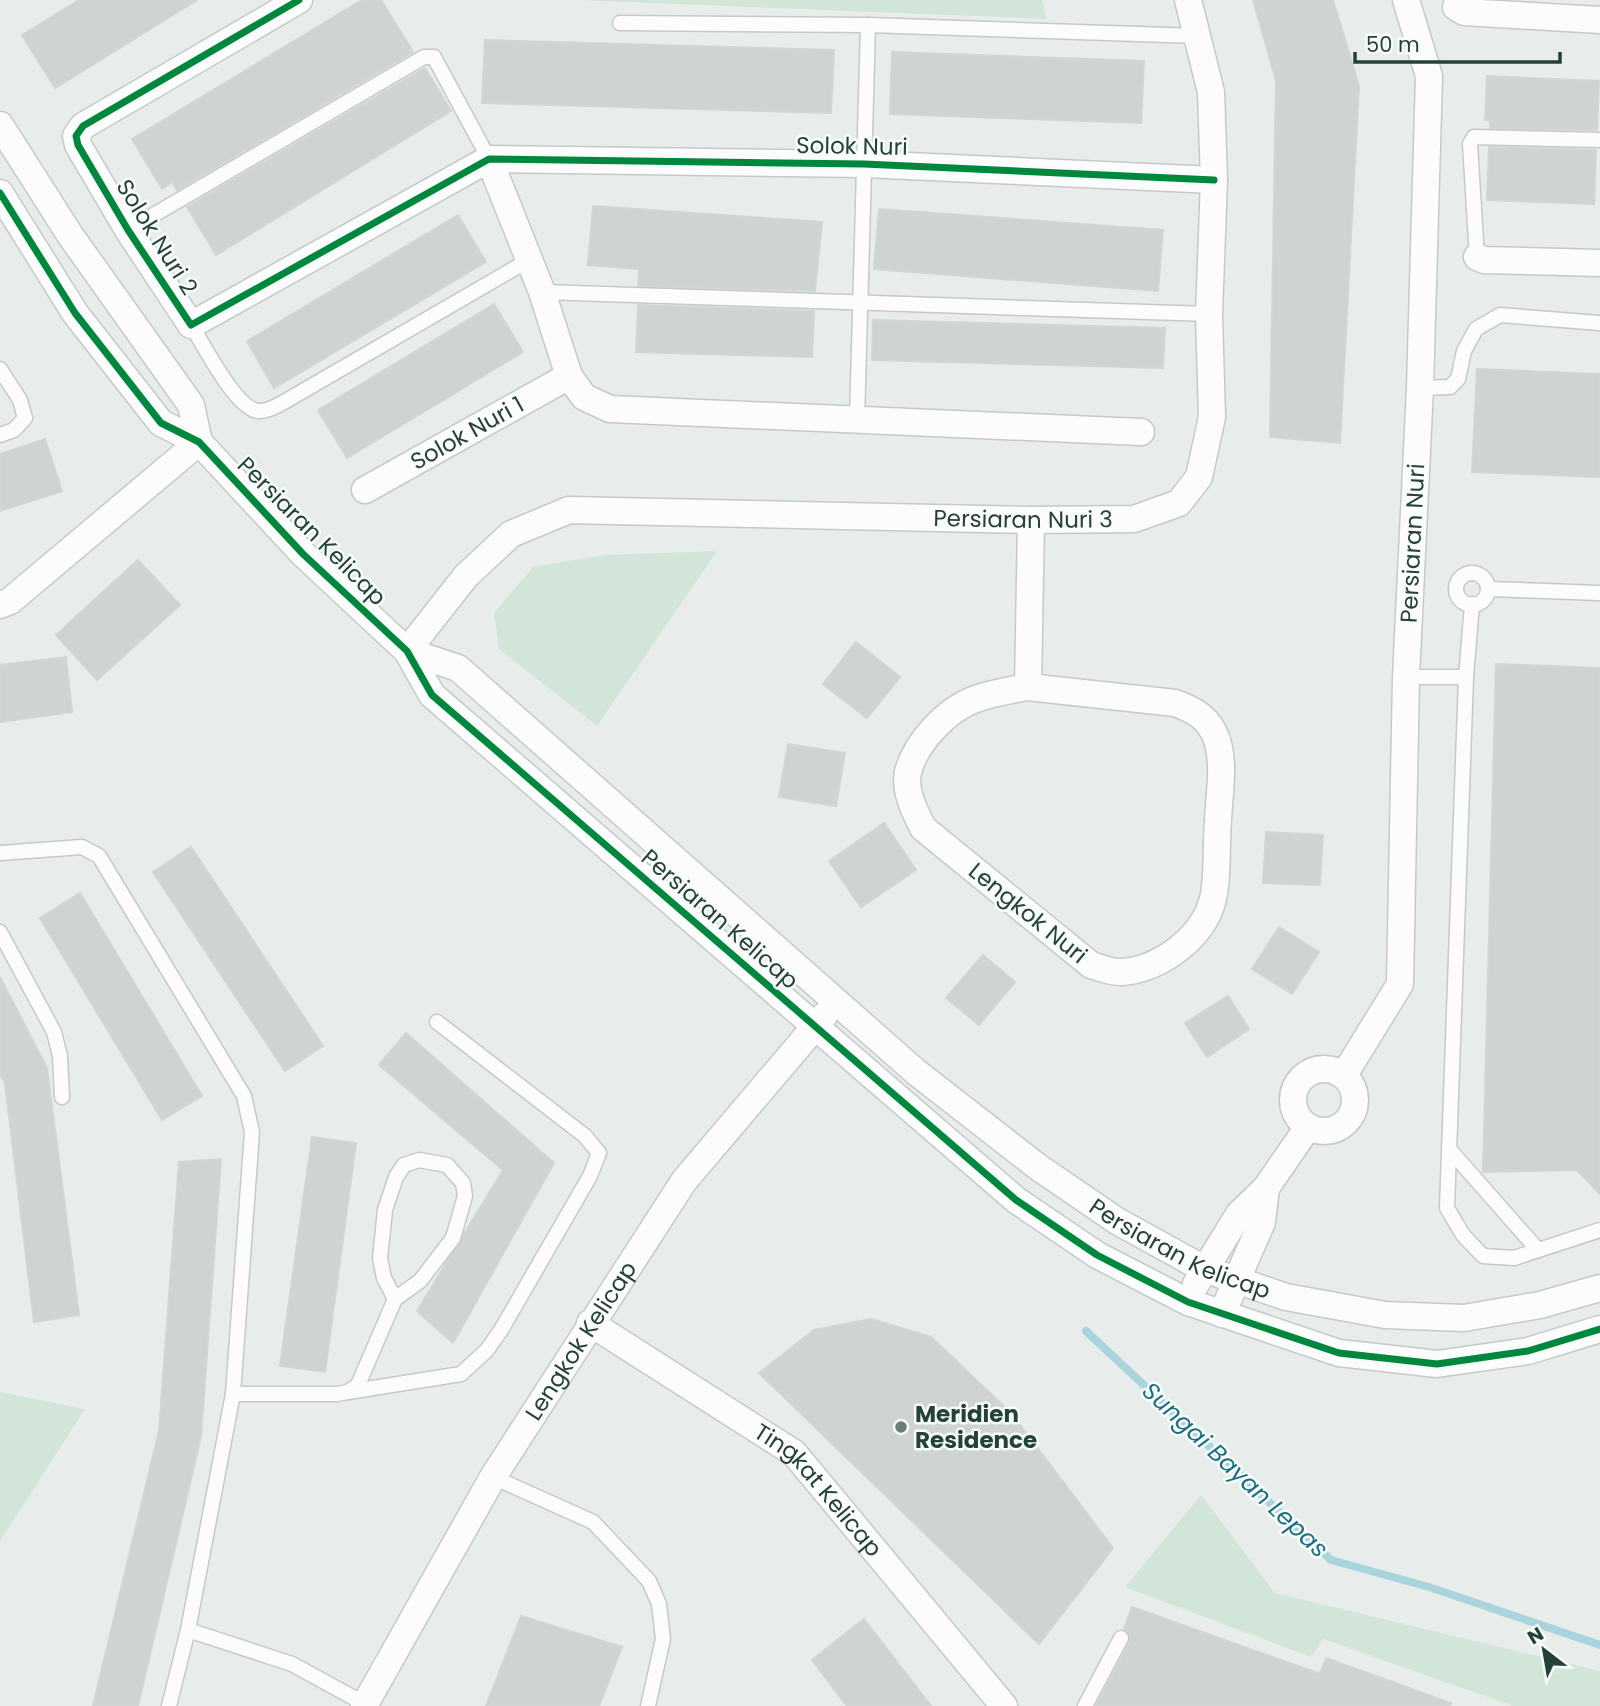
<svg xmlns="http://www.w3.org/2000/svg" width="1600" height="1706" font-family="Poppins,sans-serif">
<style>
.green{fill:#d1e6d8}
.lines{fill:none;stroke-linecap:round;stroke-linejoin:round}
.stream{stroke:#a9d4db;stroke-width:8}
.building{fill:#cfd4d2;stroke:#d1d6d4;stroke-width:2}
.lane-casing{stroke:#c5cac8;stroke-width:17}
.street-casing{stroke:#c5cac8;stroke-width:29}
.lane{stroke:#fcfcfc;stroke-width:14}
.street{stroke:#fcfcfc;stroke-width:26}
.cycleway-casing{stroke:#f7fbf9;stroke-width:11}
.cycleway{stroke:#00873e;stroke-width:7}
.poi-dot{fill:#697e78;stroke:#f7fbf9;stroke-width:2.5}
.labels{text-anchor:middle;stroke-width:5;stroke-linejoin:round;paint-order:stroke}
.street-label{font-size:23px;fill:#24423a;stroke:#f7fbf9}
.poi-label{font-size:23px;font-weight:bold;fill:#24423a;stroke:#f7fbf9;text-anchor:start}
.water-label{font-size:24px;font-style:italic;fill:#1c6f80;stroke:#f7fbf9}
</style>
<rect width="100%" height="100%" fill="#e8edeb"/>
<g class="green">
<path d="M 578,0 L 1042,0 L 1046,19 Z"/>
<path d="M 717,551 L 597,726 L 499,649 L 494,613 L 533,567 L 605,555 Z"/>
<path d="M 0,1392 L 85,1409 L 0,1541 Z"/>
<path d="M 1201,1495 L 1275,1593 L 1600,1671 L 1600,1706 L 1513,1706 L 1323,1639 L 1311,1657 L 1125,1587 Z"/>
</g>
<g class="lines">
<path class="stream" d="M 1086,1331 L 1331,1560 L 1429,1587 L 1600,1645"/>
</g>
<g class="building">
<path d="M 79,0 L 197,0 L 55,88 L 22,35 Z"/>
<path d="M 362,0 L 381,0 L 413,52 L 177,190 L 172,182 L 162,189 L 132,139 Z"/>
<path d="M 1253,0 L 1333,0 L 1359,86 L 1340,443 L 1270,437 L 1276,80 Z"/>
<path d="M 485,40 L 834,50 L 831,113 L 482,103 Z"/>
<path d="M 892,52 L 1144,61 L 1141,123 L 890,114 Z"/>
<path d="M 425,68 L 451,111 L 216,255 L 187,207 Z"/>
<path d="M 1487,76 L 1599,81 L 1597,130 L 1490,128 L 1490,120 L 1485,120 Z"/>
<path d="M 1489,147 L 1596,150 L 1594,204 L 1487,200 Z"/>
<path d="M 593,206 L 822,222 L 815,291 L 638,286 L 639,269 L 588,265 Z"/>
<path d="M 879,209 L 1163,230 L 1158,291 L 874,269 Z"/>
<path d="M 458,215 L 486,262 L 274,388 L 247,341 Z"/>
<path d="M 494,304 L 523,352 L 347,458 L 318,410 Z"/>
<path d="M 638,305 L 814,311 L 812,357 L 636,352 Z"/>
<path d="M 873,320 L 1165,328 L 1163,368 L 872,360 Z"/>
<path d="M 1477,369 L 1600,374 L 1600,477 L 1472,472 Z"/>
<path d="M 45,439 L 62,491 L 0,511 L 0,454 Z"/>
<path d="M 138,560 L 180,605 L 97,680 L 56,635 Z"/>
<path d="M 856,642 L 900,677 L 867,718 L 823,684 Z"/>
<path d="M 66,657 L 72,712 L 0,722 L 0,665 Z"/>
<path d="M 1496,664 L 1600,668 L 1600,1194 L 1577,1170 L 1483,1172 Z"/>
<path d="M 788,744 L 845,753 L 836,806 L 779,797 Z"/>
<path d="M 884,823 L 916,870 L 861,907 L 829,861 Z"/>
<path d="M 1266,832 L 1323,835 L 1320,885 L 1263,883 Z"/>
<path d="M 191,847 L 323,1046 L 285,1071 L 153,872 Z"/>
<path d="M 80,893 L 202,1096 L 162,1120 L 40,918 Z"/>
<path d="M 1279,927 L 1319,952 L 1292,994 L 1252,969 Z"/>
<path d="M 983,955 L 1015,982 L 979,1025 L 946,998 Z"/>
<path d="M 0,977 L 47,1068 L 79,1315 L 34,1322 L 5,1083 L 0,1074 Z"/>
<path d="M 1228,996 L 1249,1029 L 1207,1057 L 1185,1023 Z"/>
<path d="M 406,1033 L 554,1163 L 453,1343 L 417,1311 L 503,1170 L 379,1065 Z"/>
<path d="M 312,1137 L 356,1143 L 325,1372 L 280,1366 Z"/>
<path d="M 221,1159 L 201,1436 L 138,1706 L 93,1706 L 159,1431 L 179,1162 Z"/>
<path d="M 871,1319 L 931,1337 L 1011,1413 L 1113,1548 L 1039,1644 L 759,1373 L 814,1330 Z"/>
<path d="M 1132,1607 L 1320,1674 L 1326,1658 L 1451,1703 L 1450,1706 L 1096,1706 L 1130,1642 L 1129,1634 L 1124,1629 Z"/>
<path d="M 521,1616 L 622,1647 L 599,1706 L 486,1706 Z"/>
<path d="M 864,1619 L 931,1706 L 847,1706 L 812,1660 Z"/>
</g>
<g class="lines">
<g class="lane-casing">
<g id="lane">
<path d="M 620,23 L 868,25 L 1199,36"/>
<path d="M 128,230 L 424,57 L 434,57 L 489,159"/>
<path d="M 1477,257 L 1470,144 L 1474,137 L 1600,140"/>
<path d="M 542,292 L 1209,314"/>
<path d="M 191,325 C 204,345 235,408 258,411 C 266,412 277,406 284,402 L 529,260"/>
<path d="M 0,369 L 20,400 L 25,418 L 14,430 L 0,435"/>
<path d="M 1420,388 L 1450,387 L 1458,379 L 1464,351 L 1476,329 L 1500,315 L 1600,323"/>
<path d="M 857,420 L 868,25"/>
<circle cx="1472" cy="589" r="16"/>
<path d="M 1489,589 L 1600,593"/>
<path d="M 1472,604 L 1466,677 L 1447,1208 L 1463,1235 L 1483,1256 L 1514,1258 L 1600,1230"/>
<path d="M 1406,677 L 1466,677"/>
<path d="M 0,853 L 82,847 L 99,856 L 244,1096 L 252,1132 L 233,1394 L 188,1630 L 169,1706"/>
<path d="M 0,932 L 54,1032 L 60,1056 L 62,1097"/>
<path d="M 1449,1149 L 1538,1250"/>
<path d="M 348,1392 L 461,1374 L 487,1350 L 501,1330 L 590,1176 L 599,1153 L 585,1136 L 437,1022"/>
<path d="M 233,1394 L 337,1394 L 348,1392 L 358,1385 L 395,1299 L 420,1281 L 453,1238 L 465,1196 L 463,1183 L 447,1165 L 419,1160 L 404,1165 L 396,1177 L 385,1210 L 380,1258 L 384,1278 L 395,1299"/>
<path d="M 493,1477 L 593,1522 L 649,1581 L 659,1604 L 663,1639 L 648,1706"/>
<path d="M 188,1630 L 292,1664 L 365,1704"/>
<path d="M 1085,1706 L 1121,1638"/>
</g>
</g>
<g class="street-casing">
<g id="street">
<path d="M 299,0 L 83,126 L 76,136 L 78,145 L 128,230 L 191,325 L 489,159 L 864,164 L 1214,180"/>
<path d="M 1456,7 L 1464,12 L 1600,20"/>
<path d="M 0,125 L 70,235 L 191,405 L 199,442"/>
<path d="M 489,159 L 542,292 L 569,376 L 584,397 L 610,409 L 1141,432"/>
<path d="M 0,193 L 75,313 L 161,423 L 199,442 L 303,554 L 407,651 L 432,695 L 1016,1200 L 1097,1255 L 1188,1302 L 1339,1353 L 1437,1364 L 1528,1351 L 1600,1329"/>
<path d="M 1477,257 L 1484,260 L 1600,263"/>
<path id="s1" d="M 365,490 L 569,376"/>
<path d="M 0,605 L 10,601 L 199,442"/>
<path id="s2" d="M 407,651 L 458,668 L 916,1072 L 1038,1167 L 1117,1221 L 1204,1269 L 1286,1297 L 1385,1315 L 1464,1318 L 1540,1305 L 1600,1288"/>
<path id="s3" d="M 407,651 L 466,576 L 511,534 L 569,510 L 1031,520 L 1134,519 L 1179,503 L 1199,477 L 1212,417 L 1209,314 L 1214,180 L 1211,92 L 1188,0"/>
<path d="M 1028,687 L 1175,703 C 1195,710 1210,719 1217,740 C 1225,765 1219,795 1218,820 C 1216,844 1218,870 1214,894 C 1207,935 1162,969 1122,972 C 1113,973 1101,968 1091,965 L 923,828 C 915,812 904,791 908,772 C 916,742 947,709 976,699 C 992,693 1011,690 1028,687 Z"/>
<path d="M 1028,687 L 1031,520"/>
<circle cx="1324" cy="1100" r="31"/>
<path id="s4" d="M 1344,1075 L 1400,984 L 1406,677 L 1420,388 L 1429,76 L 1406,0"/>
<path d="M 1196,1284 L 1239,1214 L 1266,1188 L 1308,1127"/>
<path d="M 1222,1314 L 1262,1222 L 1266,1188"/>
<path id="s5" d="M 590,1323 L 794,1453 L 1004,1706"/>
<path id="s6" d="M 364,1706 L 493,1477 L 684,1181 L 824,1016"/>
</g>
</g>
<use href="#lane" class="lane"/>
<use href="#street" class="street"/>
<g class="cycleway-casing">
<g id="cycleway">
<path d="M 299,0 L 83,126 L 76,136 L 78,145 L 128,230 L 191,325 L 489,159 L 864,164 L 1214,180"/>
<path d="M 0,193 L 75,313 L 161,423 L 199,442 L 303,554 L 407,651 L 432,695 L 1016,1200 L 1097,1255 L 1188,1302 L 1339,1353 L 1437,1364 L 1528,1351 L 1600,1329"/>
</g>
</g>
<use href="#cycleway" class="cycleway"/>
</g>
<circle class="poi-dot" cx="901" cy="1427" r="7"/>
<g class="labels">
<g class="street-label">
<text transform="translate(852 146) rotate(1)" y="8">Solok Nuri</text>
<text transform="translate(157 237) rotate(58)" y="8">Solok Nuri 2</text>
<text dy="8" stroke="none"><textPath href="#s1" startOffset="117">Solok Nuri 1</textPath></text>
<text dy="8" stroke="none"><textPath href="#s3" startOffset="674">Persiaran Nuri 3</textPath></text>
<text transform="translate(312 531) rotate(45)" y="8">Persiaran Kelicap</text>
<text dy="8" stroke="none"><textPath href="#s4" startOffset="548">Persiaran Nuri</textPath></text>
<text transform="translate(1028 913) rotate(39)" y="8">Lengkok Nuri</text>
<text transform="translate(720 919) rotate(41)" y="8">Persiaran Kelicap</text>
<text dy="8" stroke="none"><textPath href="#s2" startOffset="984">Persiaran Kelicap</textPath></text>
<text dy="8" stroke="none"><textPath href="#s6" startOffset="425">Lengkok Kelicap</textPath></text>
<text dy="8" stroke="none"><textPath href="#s5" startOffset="285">Tingkat Kelicap</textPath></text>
</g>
<g class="poi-label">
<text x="915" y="1422">Meridien<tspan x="915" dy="26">Residence</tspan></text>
</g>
<g class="water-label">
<text transform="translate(1235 1470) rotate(43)" y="8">Sungai Bayan Lepas</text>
</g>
</g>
<g transform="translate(1544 1650) rotate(329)" stroke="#f7fbf9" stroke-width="5" paint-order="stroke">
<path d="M0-5L12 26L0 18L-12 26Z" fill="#24423a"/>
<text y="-10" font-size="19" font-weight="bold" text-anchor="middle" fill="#24423a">N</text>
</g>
<path d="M1355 52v10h205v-10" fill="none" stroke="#24423a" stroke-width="3.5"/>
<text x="1366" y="52" font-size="21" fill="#24423a" stroke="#f7fbf9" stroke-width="5" paint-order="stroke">50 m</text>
</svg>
